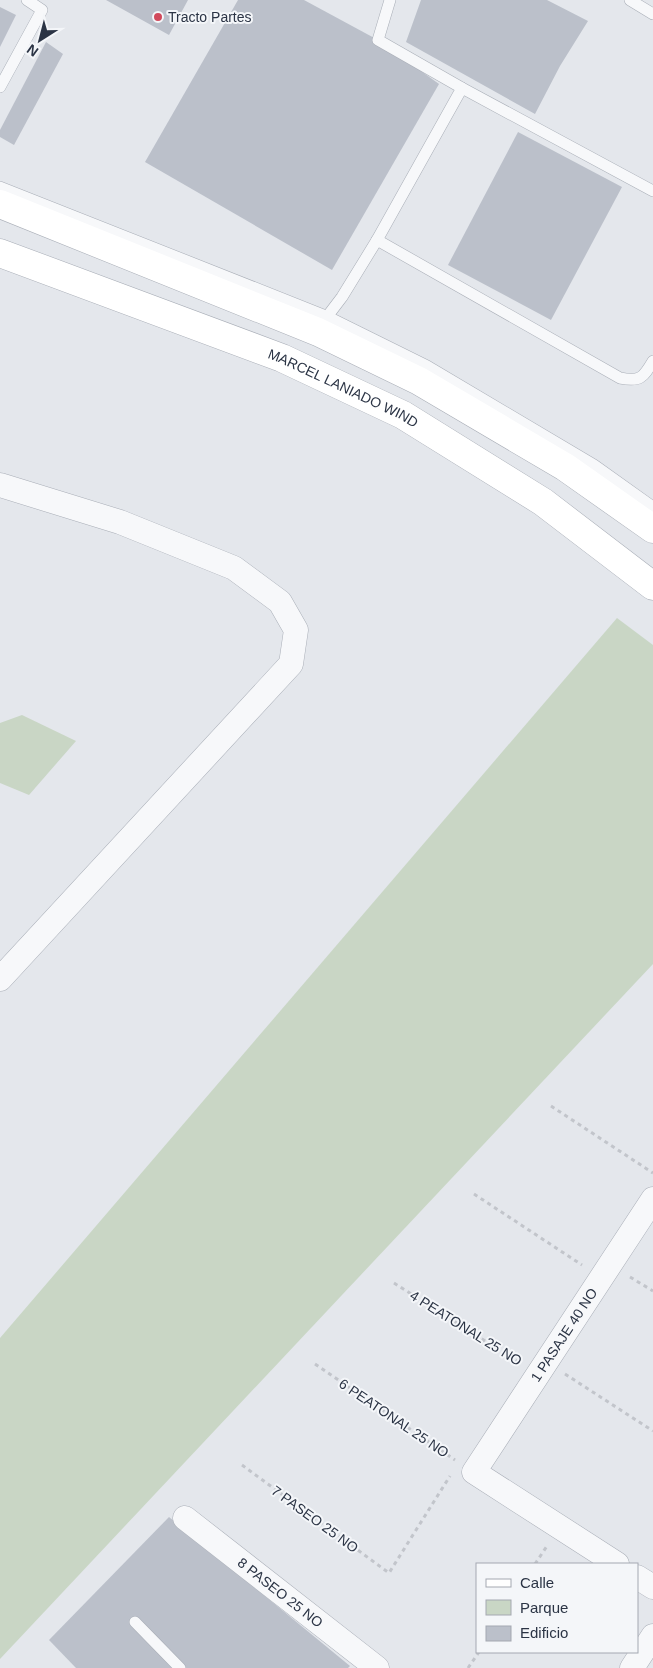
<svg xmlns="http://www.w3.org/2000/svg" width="653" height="1668" font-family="Helvetica,sans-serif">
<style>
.green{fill:#c9d6c5}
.building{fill:#bbc0ca}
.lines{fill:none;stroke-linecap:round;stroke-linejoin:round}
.lane-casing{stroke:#a9aeb7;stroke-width:12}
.street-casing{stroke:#a9aeb7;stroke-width:25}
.secondary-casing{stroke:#a9aeb7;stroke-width:29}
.path{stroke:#c2c5cb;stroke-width:3;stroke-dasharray:4 4;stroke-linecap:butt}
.lane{stroke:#f7f8fa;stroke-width:11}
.street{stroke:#f7f8fa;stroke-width:24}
.secondary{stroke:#fff;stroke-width:28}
.poi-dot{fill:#d1495b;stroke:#f4f6f9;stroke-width:2}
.labels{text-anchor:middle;stroke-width:4;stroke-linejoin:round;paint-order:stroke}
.poi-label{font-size:14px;fill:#2b3445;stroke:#f4f6f9;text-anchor:start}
.street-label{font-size:14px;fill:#2b3445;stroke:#f4f6f9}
</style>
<rect width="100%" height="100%" fill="#e4e7ec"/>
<g class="green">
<path d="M 617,618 L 653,645 L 653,964 L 0,1659 L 0,1338 Z"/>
<path d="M 22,715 L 76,741 L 29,795 L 0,783 L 0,723 Z"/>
</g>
<g class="building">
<path d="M 106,0 L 188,0 L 169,35 Z"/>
<path d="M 238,0 L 304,0 L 378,40 L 439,84 L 332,270 L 145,162 Z"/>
<path d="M 421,0 L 547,0 L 588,21 L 560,66 L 535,114 L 406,42 Z"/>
<path d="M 0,7 L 16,15 L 0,47 Z"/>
<path d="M 46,42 L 63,54 L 14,145 L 0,137 L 0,130 Z"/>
<path d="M 518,132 L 622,187 L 551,320 L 448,265 Z"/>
<path d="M 169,1517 L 350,1666 L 348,1668 L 76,1668 L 49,1640 Z"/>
</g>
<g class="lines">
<g class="lane-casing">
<g id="lane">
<path d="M 630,0 L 653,14"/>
<path d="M 0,87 L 42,10 L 27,0"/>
<path d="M 462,88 L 653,191"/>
<path d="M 0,187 L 326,316 L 427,366 L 594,465 L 653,507"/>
<path d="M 377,240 L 620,378 C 640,382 643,378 653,361"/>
<path d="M 323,322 L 342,297 L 377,240 L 462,88 L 378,40 L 390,0"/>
<path d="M 135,1622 L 180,1668"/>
</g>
</g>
<g class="street-casing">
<g id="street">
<path d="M 0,485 L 120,522 L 234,568 L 280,602 L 296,630 L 291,664 L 0,979"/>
<path id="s1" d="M 185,1518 L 377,1668"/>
<path id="s2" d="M 617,1564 L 474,1472 L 653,1199"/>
<path d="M 637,1577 L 653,1587"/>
<path d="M 632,1668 L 653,1636"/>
</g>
</g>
<g class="secondary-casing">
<g id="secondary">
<path d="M 0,204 L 318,332 L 419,381 L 565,467 L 653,529"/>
<path id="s3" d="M 0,253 L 282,358 L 403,415 L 543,502 L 653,586"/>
</g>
</g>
<g class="path">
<path d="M 551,1106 L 653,1173"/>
<path d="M 474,1194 L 582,1265"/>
<path d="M 630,1277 L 653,1291"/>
<path d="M 394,1283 L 518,1362"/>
<path d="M 315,1364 L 455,1460"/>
<path d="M 565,1374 L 653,1431"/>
<path d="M 242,1465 L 389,1573 L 450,1476"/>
<path d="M 535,1564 L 547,1546"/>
<path d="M 468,1668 L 479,1652"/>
</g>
<use href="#lane" class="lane"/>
<use href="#street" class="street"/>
<use href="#secondary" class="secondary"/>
</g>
<circle class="poi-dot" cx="158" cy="17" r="5"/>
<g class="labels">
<g class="poi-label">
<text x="168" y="22">Tracto Partes</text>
</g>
<g class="street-label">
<text dy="5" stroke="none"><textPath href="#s3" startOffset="369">MARCEL LANIADO WIND</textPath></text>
<text transform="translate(466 1328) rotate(32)" y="5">4 PEATONAL 25 NO</text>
<text dy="5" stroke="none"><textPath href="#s2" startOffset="334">1 PASAJE 40 NO</textPath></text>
<text transform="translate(394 1418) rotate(34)" y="5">6 PEATONAL 25 NO</text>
<text transform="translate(315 1519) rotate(36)" y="5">7 PASEO 25 NO</text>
<text dy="5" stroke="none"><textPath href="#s1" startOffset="121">8 PASEO 25 NO</textPath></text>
</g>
</g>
<rect x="476" y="1563" width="162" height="90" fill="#f4f6f9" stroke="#a4a8b1"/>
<rect x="486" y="1579" width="25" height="8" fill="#ffffff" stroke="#a4a8b1"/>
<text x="520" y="1588" font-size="15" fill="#2b3445">Calle</text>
<rect x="486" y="1600" width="25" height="15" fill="#c9d6c5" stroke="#a4a8b1"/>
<text x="520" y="1613" font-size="15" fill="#2b3445">Parque</text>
<rect x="486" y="1626" width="25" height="15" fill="#bbc0ca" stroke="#a4a8b1"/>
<text x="520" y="1638" font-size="15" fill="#2b3445">Edificio</text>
<g transform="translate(40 40) rotate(216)" stroke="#f4f6f9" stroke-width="4" paint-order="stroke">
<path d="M0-4L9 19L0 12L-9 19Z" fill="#2b3445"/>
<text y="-8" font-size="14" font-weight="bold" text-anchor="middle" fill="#2b3445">N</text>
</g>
</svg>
